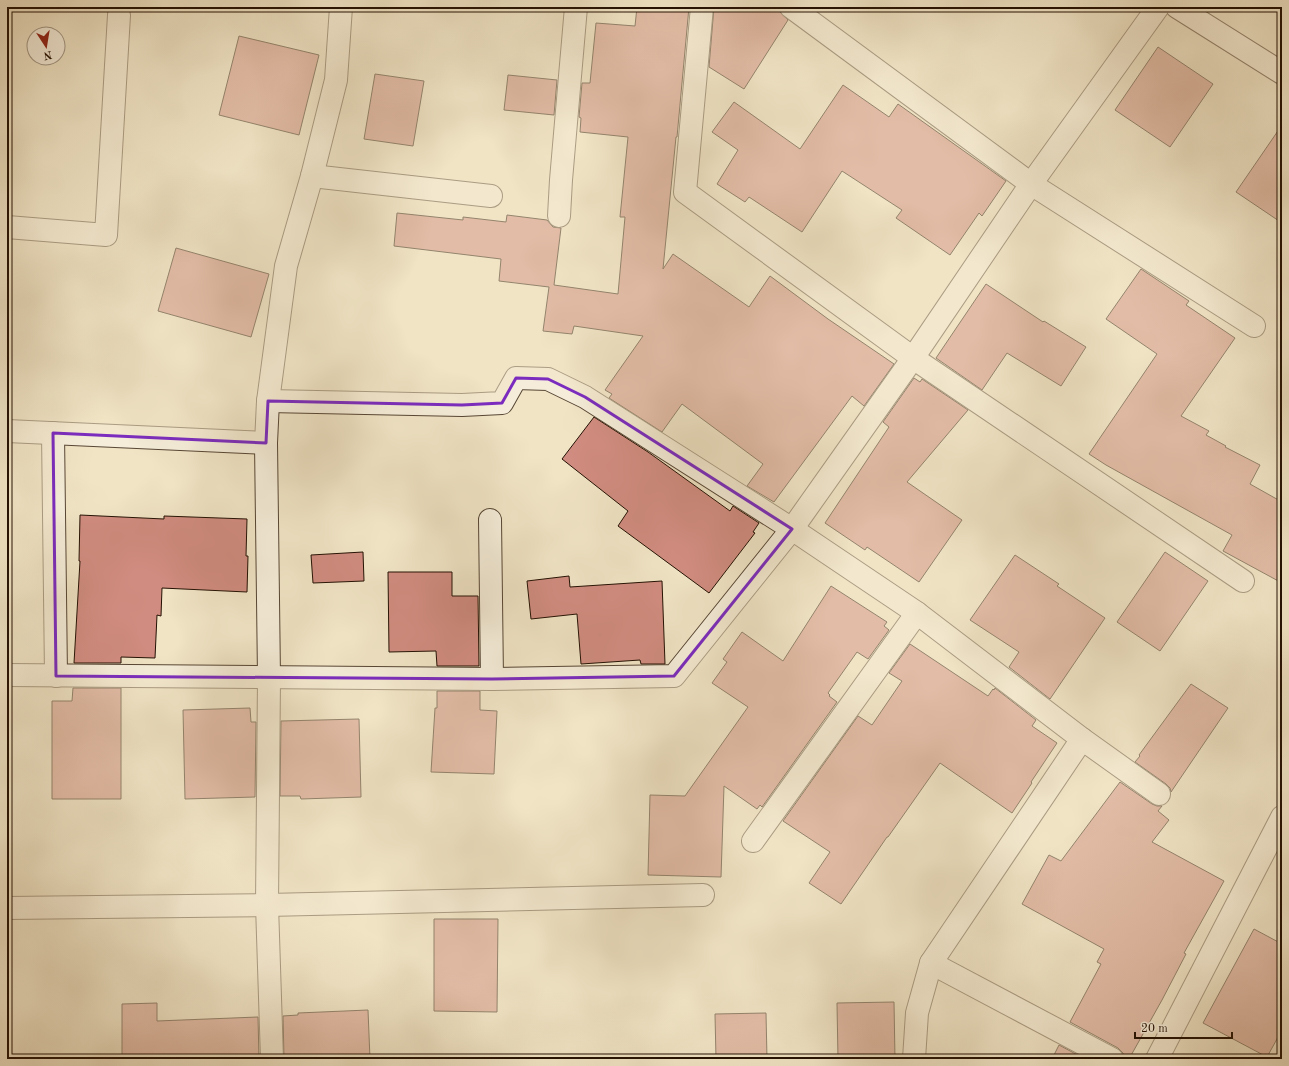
<svg xmlns="http://www.w3.org/2000/svg" width="1289" height="1066" font-family="'Old Standard TT',serif">
<style>
.building{fill:#d08c80;stroke:#241103}
.lines{fill:none;stroke-linecap:round;stroke-linejoin:round}
.street-casing{stroke:#574634;stroke-width:24}
.secondary-casing{stroke:#241103;stroke-width:24}
.street{stroke:#f5edd9;stroke-width:22}
.secondary{stroke:#f5edd9;stroke-width:22}
.marked{fill:none;stroke:#7b2cbf;stroke-width:3;stroke-linejoin:round}
</style>
<rect width="100%" height="100%" fill="#f0e4c5"/>
<filter id="stains"><feTurbulence type="fractalNoise" baseFrequency=".005" numOctaves="4"/><feColorMatrix values="0 0 0 0 .2 0 0 0 0 .09 0 0 0 0 .02 0 0 0 .5 -.17"/></filter>
<radialGradient id="worn" r=".72"><stop offset=".6" stop-color="#630" stop-opacity="0"/><stop offset="1" stop-color="#630" stop-opacity=".3"/></radialGradient>
<g class="building">
<path d="M 637,7 L 689,7 L 677,137 L 676,137 L 663,269 L 673,254 L 749,307 L 770,276 L 828,319 L 894,364 L 864,406 L 852,396 L 774,502 L 747,486 L 763,464 L 682,404 L 662,432 L 609,398 L 612,394 L 605,390 L 643,336 L 574,326 L 572,334 L 543,331 L 549,287 L 499,281 L 501,259 L 394,246 L 397,213 L 463,220 L 463,217 L 506,222 L 507,215 L 547,220 L 553,227 L 561,228 L 554,285 L 618,294 L 625,217 L 620,217 L 628,137 L 580,132 L 581,118 L 579,117 L 582,83 L 590,83 L 596,23 L 635,26 Z"/>
<path d="M 714,7 L 779,7 L 780,12 L 788,20 L 744,89 L 709,67 Z"/>
<path d="M 239,36 L 319,55 L 299,135 L 219,115 Z"/>
<path d="M 1158,47 L 1213,84 L 1170,147 L 1115,110 Z"/>
<path d="M 375,74 L 424,81 L 413,146 L 364,139 Z"/>
<path d="M 508,75 L 557,80 L 554,115 L 504,110 Z"/>
<path d="M 843,85 L 889,117 L 898,104 L 1006,181 L 982,216 L 979,213 L 950,255 L 896,218 L 902,210 L 842,171 L 802,232 L 749,197 L 745,202 L 717,184 L 738,150 L 712,132 L 734,102 L 800,149 Z"/>
<path d="M 1282,125 L 1282,223 L 1236,192 Z"/>
<path d="M 176,248 L 269,274 L 251,337 L 158,311 Z"/>
<path d="M 1141,269 L 1189,301 L 1186,305 L 1235,338 L 1181,416 L 1209,431 L 1206,435 L 1226,446 L 1225,447 L 1260,465 L 1250,484 L 1282,502 L 1282,583 L 1223,551 L 1232,535 L 1106,465 L 1089,454 L 1157,354 L 1106,319 Z"/>
<path d="M 986,284 L 1043,322 L 1044,321 L 1086,347 L 1061,386 L 1007,353 L 982,390 L 936,358 Z"/>
<path d="M 914,378 L 920,382 L 922,379 L 968,410 L 907,482 L 962,520 L 919,582 L 867,547 L 865,550 L 825,523 L 889,427 L 883,422 Z"/>
<path d="M 594,417 L 648,452 L 730,511 L 733,506 L 759,523 L 753,532 L 755,533 L 709,593 L 618,526 L 628,511 L 562,459 Z"/>
<path d="M 80,515 L 164,519 L 164,516 L 247,519 L 246,556 L 248,556 L 247,592 L 162,588 L 161,616 L 157,615 L 155,658 L 121,657 L 121,663 L 74,663 L 80,561 L 79,561 Z"/>
<path d="M 363,552 L 364,581 L 313,583 L 311,555 Z"/>
<path d="M 1165,552 L 1208,581 L 1160,651 L 1117,622 Z"/>
<path d="M 1015,555 L 1059,584 L 1057,586 L 1105,618 L 1050,699 L 1009,667 L 1019,652 L 970,620 Z"/>
<path d="M 388,572 L 452,572 L 452,596 L 478,596 L 479,666 L 437,666 L 436,651 L 389,652 Z"/>
<path d="M 569,576 L 570,587 L 662,581 L 665,664 L 641,664 L 640,660 L 581,664 L 577,614 L 531,619 L 527,581 Z"/>
<path d="M 831,586 L 887,622 L 884,626 L 889,630 L 868,659 L 857,652 L 828,693 L 830,695 L 829,696 L 837,702 L 762,807 L 760,805 L 757,809 L 724,786 L 721,877 L 648,875 L 650,795 L 685,796 L 748,707 L 712,683 L 727,662 L 723,659 L 742,632 L 783,661 Z"/>
<path d="M 910,644 L 988,696 L 993,689 L 994,690 L 995,688 L 1036,720 L 1032,726 L 1057,743 L 1031,782 L 1032,783 L 1012,813 L 940,763 L 888,837 L 887,837 L 841,904 L 809,883 L 830,852 L 783,821 L 858,716 L 872,725 L 902,681 L 889,673 Z"/>
<path d="M 1191,684 L 1228,708 L 1171,792 L 1170,788 L 1166,784 L 1135,762 L 1140,756 L 1139,755 Z"/>
<path d="M 73,688 L 121,688 L 121,799 L 52,799 L 52,701 L 72,701 Z"/>
<path d="M 437,691 L 480,691 L 480,710 L 497,711 L 494,774 L 431,772 L 435,708 L 437,708 Z"/>
<path d="M 250,708 L 251,722 L 256,722 L 255,797 L 185,799 L 183,710 Z"/>
<path d="M 359,719 L 361,797 L 301,799 L 300,796 L 280,796 L 281,721 Z"/>
<path d="M 1120,782 L 1152,804 L 1157,806 L 1162,806 L 1158,811 L 1169,820 L 1152,842 L 1224,881 L 1184,953 L 1186,954 L 1162,1000 L 1129,1059 L 1124,1059 L 1123,1053 L 1118,1048 L 1070,1022 L 1101,964 L 1097,962 L 1104,949 L 1022,904 L 1049,855 L 1061,861 Z"/>
<path d="M 434,919 L 498,919 L 497,1012 L 434,1011 Z"/>
<path d="M 1254,929 L 1282,944 L 1282,1030 L 1267,1057 L 1203,1023 Z"/>
<path d="M 894,1002 L 895,1059 L 838,1059 L 837,1003 Z"/>
<path d="M 157,1003 L 157,1021 L 258,1017 L 259,1059 L 122,1059 L 122,1004 Z"/>
<path d="M 368,1010 L 370,1059 L 284,1059 L 283,1016 L 298,1015 L 298,1013 Z"/>
<path d="M 766,1013 L 767,1059 L 716,1059 L 715,1014 Z"/>
<path d="M 1059,1045 L 1085,1059 L 1052,1059 Z"/>
</g>
<g class="lines">
<g class="street-casing">
<g id="street">
<path d="M 702,7 L 685,192 L 913,358 L 1243,581"/>
<path d="M 791,7 L 1031,184 L 1254,326"/>
<path d="M 312,176 L 491,196"/>
<path d="M 559,216 L 561,180 L 576,7"/>
<path d="M 7,227 L 106,235 L 119,15"/>
<path d="M 268,401 L 462,405 L 502,403 L 516,378 L 548,379 L 585,397 L 792,529 L 917,613 L 1082,739 L 1159,794"/>
<path d="M 7,431 L 266,443"/>
<path d="M 53,433 L 56,676"/>
<path d="M 490,520 L 492,679"/>
<path d="M 7,675 L 492,679 L 674,676 L 792,529 L 913,358 L 1031,184 L 1158,7"/>
<path d="M 753,841 L 917,613"/>
<path d="M 7,908 L 267,905 L 703,895"/>
<path d="M 931,963 L 1112,1059"/>
<path d="M 272,1059 L 267,905 L 269,677 L 266,443 L 268,401 L 286,266 L 312,176 L 336,80 L 341,7"/>
<path d="M 914,1059 L 917,1013 L 931,963 L 1082,739"/>
<path d="M 1157,1059 L 1282,817"/>
</g>
</g>
<g class="secondary-casing">
<path id="secondary" d="M 1177,7 L 1282,73"/>
</g>
<use href="#street" class="street"/>
<use href="#secondary" class="secondary"/>
</g>
<path d="M0 0H1289V1066H0ZM 516,378 L 548,379 L 585,397 L 792,529 L 674,676 L 492,679 L 56,676 L 53,433 L 266,443 L 268,401 L 462,405 L 502,403 Z" fill="#f0e4c5" fill-opacity=".55" fill-rule="evenodd"/>
<path class="marked" d="M 516,378 L 548,379 L 585,397 L 792,529 L 674,676 L 492,679 L 56,676 L 53,433 L 266,443 L 268,401 L 462,405 L 502,403 Z"/>
<rect width="1289" height="1066" fill="none" stroke="#f0e4c5" stroke-width="24"/>
<rect x="8" y="8" width="1273" height="1050" fill="none" stroke="#241103" stroke-width="2"/>
<rect x="12" y="12" width="1265" height="1042" fill="none" stroke="#241103"/>
<g transform="translate(46 46) rotate(168)"><circle r="19" fill="#f5edd9" stroke="#a19583"/>
<path d="M0-3L7 15L0 10L-7 15Z" fill="#8f2418"/>
<text y="-6" font-size="11" font-weight="bold" text-anchor="middle" fill="#241103">N</text>
</g>
<path d="M1135 1032v6h97v-6" fill="none" stroke="#241103" stroke-width="2"/>
<text x="1141" y="1032" font-size="12" fill="#241103" stroke="#f5edd9" stroke-width="3" paint-order="stroke">20 m</text>
<rect width="100%" height="100%" filter="url(#stains)"/>
<rect width="100%" height="100%" fill="url(#worn)"/>
</svg>
